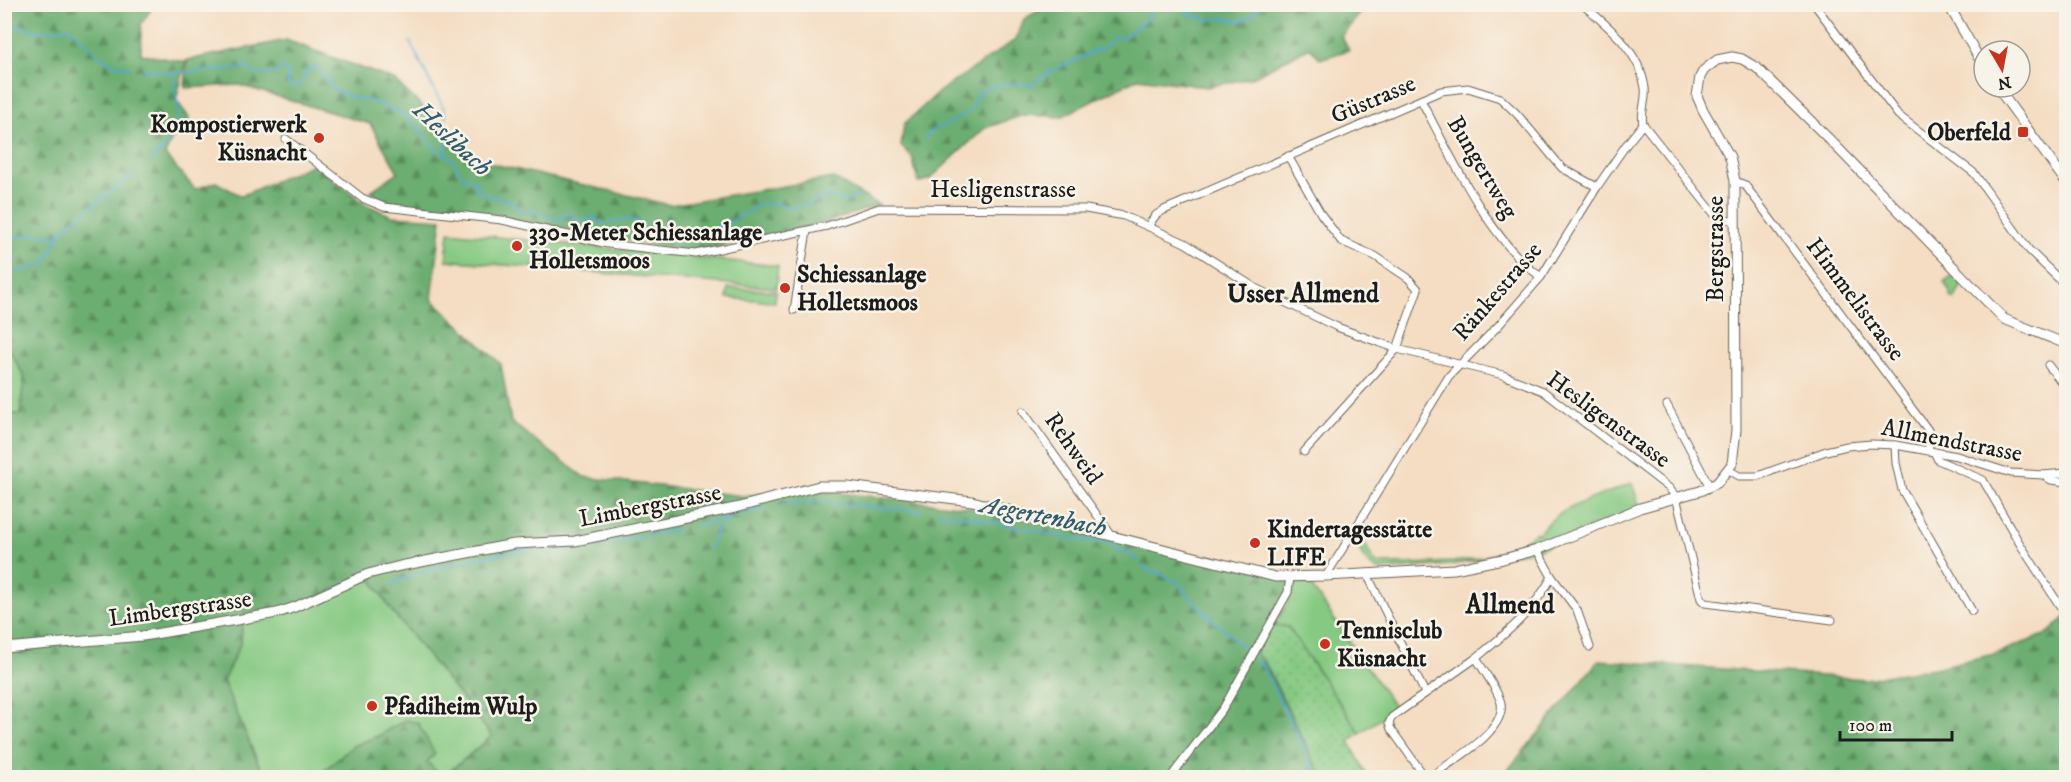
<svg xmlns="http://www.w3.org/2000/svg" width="2071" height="782" font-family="'IM FELL DW Pica',serif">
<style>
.green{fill:#86c983;stroke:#517250;stroke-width:1.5}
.forest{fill:url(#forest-firs);stroke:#446446;stroke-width:1.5}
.garden{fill:url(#garden-dots);stroke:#517250;stroke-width:1.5}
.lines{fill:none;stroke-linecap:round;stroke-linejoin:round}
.stream{stroke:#52a7ce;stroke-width:2}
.minor-casing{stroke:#686056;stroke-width:9}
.tertiary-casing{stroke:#686056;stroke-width:11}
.minor{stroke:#fff;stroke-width:7}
.tertiary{stroke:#fff;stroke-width:9}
.poi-dot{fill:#c8321e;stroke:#f7f3e8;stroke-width:2}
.labels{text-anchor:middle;stroke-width:5;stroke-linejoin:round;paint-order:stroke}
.street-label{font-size:24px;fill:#1c1c1c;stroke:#f7f3e8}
.poi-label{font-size:24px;font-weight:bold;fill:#1c1c1c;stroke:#f7f3e8;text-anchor:start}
.water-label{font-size:26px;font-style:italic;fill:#345b6c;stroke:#f7f3e8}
.neighbourhood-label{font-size:26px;font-weight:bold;fill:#1c1c1c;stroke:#f7f3e8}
</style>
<defs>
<pattern id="forest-firs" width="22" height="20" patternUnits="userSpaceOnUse" patternTransform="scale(1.5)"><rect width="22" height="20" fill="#6cad71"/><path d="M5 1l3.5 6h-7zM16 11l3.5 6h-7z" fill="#588c5c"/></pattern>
<pattern id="garden-dots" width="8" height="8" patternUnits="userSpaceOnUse" patternTransform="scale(1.5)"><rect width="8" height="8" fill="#86c983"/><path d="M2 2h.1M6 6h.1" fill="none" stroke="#73ac71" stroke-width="1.8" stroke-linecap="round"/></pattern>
</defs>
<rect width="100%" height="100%" fill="#f7f3e8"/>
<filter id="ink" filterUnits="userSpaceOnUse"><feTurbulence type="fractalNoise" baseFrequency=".0167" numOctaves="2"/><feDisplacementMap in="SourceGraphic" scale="12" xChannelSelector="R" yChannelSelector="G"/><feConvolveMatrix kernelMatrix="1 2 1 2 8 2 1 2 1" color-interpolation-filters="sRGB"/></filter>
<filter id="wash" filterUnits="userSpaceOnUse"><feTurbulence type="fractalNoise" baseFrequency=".008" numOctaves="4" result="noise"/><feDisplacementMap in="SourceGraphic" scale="24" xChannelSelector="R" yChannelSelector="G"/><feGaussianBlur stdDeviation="1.35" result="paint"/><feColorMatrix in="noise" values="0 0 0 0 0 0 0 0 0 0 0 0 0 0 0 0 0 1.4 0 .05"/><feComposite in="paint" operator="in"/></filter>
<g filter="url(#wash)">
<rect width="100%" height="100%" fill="#f4ddc2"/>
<g class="green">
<path d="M 449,232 L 778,266 L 776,288 L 446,260 Z"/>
<path d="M 1953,275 L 1962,284 L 1954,300 L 1950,297 L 1950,292 L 1944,282 Z"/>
<path d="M 728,288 L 776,291 L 775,302 L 727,298 Z"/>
<path d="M 4,344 L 11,352 L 24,377 L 20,415 L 5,412 Z"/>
<path d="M 1632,483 L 1640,508 L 1537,550 L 1451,565 L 1378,570 C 1364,563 1360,552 1354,538 L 1358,531 L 1374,561 L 1380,564 C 1432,563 1494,567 1536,532 L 1538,534 C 1560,504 1599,498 1632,483 Z"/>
<path d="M 368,574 L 391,610 L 492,736 L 443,777 L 426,762 L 405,720 L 378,736 L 353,746 L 317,777 L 264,777 L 223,681 L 241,642 L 243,619 Z"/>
<path d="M 1308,581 L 1395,708 L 1360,733 L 1288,627 L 1274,625 L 1287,604 L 1296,583 Z"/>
</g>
<g class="forest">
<path d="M 5,5 L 154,5 L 141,24 L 141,54 L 186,62 L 176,100 L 190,119 L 172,139 L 165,155 L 195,189 L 216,182 L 241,196 L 313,164 L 367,205 L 392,216 L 442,219 L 432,299 L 501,364 L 511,422 L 584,477 L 743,496 L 803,489 L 968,507 L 1290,577 L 1289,586 L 1260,655 L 1322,777 L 443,777 L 492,736 L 391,610 L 368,574 L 295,607 L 243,619 L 241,642 L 223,681 L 264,777 L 5,777 L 4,412 L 20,415 L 24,377 L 11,352 L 5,344 Z"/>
<path d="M 1049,5 L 1049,4 L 1368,5 L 1341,36 L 1349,50 L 1320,59 L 1310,47 L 1251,78 L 1207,87 L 1138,78 L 1061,117 L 1024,115 L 985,128 L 930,179 L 918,183 L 913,159 L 901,146 L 904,124 L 940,91 L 1015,40 L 1024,19 Z"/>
<path d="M 286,40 L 394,80 L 480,161 L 670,205 L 833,178 L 879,205 L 822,224 L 692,252 L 468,211 L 379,202 L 371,191 L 398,172 L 370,124 L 239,85 L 185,88 L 187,60 Z"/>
<path d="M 2066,617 L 2066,777 L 1502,777 L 1599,660 L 1865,679 L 1935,668 L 1994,654 L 2047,634 Z"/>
<path d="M 405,720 L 418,723 L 435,754 L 427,762 L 442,777 L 317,777 L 353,746 L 378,736 Z"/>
</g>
<path class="garden" d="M 1271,625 L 1288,627 L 1360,733 L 1349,741 L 1368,777 L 1322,777 L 1265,663 L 1256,653 Z"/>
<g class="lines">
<g class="stream">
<path d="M 1179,4 L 1188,14 L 1199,18 L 1211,20 L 1224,18 L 1240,21 L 1248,18 L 1264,4"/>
<path d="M 4,22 L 40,32 L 68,27 C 94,45 94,63 130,67"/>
<path d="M 410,42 L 444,109 L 446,118"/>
<path d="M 143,69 L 176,73 L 247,68 C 263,78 267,76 284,68 L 288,72 L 288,84 L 297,87 L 303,82 L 307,69 L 316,67 L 335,90 L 355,99 L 367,100 L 402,113 L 423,133 L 431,145 L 452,159 L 463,177 L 477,183 L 476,189 L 486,195 L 509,200 L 521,211 L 531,211 L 557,219 L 570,214 L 583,221 L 593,217 L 602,224 L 627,219 L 639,221 L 645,232 L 654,234 L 675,228 L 710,231 L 730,222 L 761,204 L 777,203 L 789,208 L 800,207 L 828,196 L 845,202 L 857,196"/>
<path d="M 176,73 C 170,91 183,107 178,122"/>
<path d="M 926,138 C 937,122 944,129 957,119 C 961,116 969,112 972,108 C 976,102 974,95 981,91 C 993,84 1019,82 1032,85 L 1048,73 L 1106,46 L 1113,38 L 1127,36 C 1131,30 1137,28 1142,23 C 1155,9 1151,9 1171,4"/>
<path d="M 446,155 L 446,143 L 450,137 L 448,126"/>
<path d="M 153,160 L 172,139 L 175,131"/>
<path d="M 4,235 L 18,238 L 33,234 L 58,236"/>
<path d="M 4,276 L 44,264 L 63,229 L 133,175"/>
<path d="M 782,504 L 813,502 L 921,511"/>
<path d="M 938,513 L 959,515 L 1073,539 L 1111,543 L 1118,551 L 1125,551 L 1139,561"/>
<path d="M 696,526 L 765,508"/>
<path d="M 709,549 L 717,531 L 731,517"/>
<path d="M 1143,566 L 1150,572 L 1157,572 L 1180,584 L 1193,601 L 1249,653"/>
<path d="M 392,583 L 454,563 L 521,550 L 565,551 L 678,530"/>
<path d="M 1257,661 L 1263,667 L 1319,778"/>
<path d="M 1034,777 L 1034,778"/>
<path d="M 2047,778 L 2066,767"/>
</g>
</g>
</g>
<g filter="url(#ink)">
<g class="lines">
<g class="minor-casing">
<g id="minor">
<path d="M 1814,4 L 1898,115 L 1974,173 L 2029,250 L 2066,286"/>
<path d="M 1421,100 C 1450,154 1490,242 1541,277"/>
<path d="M 1643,124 L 1715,215 L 1721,219 L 1735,220"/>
<path d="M 286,139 L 362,198 L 384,207 L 502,220 L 608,244 L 696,254 L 827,226 L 879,208 L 1086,209 L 1124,216 L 1185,243 L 1257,289 L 1337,327 L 1397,349 L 1503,375 L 1543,391 L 1669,488 L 1676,497 L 1701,599 L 1705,603 L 1832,620"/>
<path d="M 1288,156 L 1321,214 L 1341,241 L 1375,256 L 1408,278 L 1418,289 L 1397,349 L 1304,452"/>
<path d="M 1735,181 L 1745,185 L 1928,430 L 1929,451"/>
<path d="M 1148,226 L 1156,215 L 1164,210 L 1441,91 L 1468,88 L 1500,98 L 1517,114 L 1562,168 L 1597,187"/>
<path d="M 794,310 L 807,231"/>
<path d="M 2048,365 L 2066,388"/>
<path d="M 1667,405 L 1710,487"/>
<path d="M 1023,411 L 1112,536"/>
<path d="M 1895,445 L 1896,463 L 1902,490 L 1972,611"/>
<path d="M 1934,452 L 1938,460 L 1983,480 L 2020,544 L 2060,606"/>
<path d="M 1729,470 L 1739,476 L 1758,476 L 1826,451 L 1847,446 L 1872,444 L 1895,445 L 1957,456 L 2011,473 L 2043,475 L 2066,473"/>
<path d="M 2043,475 L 2051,480 L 2066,482"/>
<path d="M 1537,550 L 1552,577 L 1577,610 L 1590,647"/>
<path d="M 1367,574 L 1425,693"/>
<path d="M 1326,576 L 1449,376 L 1499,325 L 1541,277 L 1597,187 L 1626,145 L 1643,124 C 1640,112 1647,100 1645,88 C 1640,51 1608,26 1582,4"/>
<path d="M 1476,658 C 1483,670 1498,690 1501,703 C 1506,732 1453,760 1433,775 L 1423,774 L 1391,729 L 1389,723 L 1392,717 Z"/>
<path d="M 1476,658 C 1509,631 1530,615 1552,577"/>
<path d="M 1170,778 L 1224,707 L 1288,592 L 1290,577"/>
</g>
</g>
<g class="tertiary-casing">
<g id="tertiary">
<path d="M 1948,4 L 1984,67"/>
<path d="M 1997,87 L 2066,182"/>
<path d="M 4,648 L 143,636 L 277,613 L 295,607 L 368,574 L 400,566 L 514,544 L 575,541 L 735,508 L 819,486 L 847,486 L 972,501 L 1275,577 L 1326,576 L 1454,569 L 1503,559 L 1537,550 L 1640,508 L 1700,491 L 1717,483 L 1732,464 L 1736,430 L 1735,181 L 1730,157 L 1703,110 L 1697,96 L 1700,77 L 1704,70 L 1717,60 L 1732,57 L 1742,59 L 1757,68 L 1828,138 L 2004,319 L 2066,344"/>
</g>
</g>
<use href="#minor" class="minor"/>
<use href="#tertiary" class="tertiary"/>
</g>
</g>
<g class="poi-dot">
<rect x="2017" y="126" width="12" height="12" rx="3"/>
<circle cx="319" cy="138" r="6"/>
<circle cx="517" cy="246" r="6"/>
<circle cx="785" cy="288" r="6"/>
<circle cx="1255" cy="543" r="6"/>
<circle cx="1325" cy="644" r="6"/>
<circle cx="372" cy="706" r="6"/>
</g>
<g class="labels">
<g class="street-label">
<text transform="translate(1373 99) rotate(-23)" y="8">Güstrasse</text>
<text transform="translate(1483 167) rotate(59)" y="8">Bungertweg</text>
<text x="1003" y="197">Hesligenstrasse</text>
<text transform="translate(1715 249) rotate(-90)" y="8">Bergstrasse</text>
<text transform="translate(1497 291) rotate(-49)" y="8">Ränkestrasse</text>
<text transform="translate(1856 299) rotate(53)" y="8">Himmelistrasse</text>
<text transform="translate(1609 419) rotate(36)" y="8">Hesligenstrasse</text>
<text transform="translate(1952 440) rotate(11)" y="8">Allmendstrasse</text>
<text transform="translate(1074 448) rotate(55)" y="8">Rehweid</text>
<text transform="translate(650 505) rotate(-11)" y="8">Limbergstrasse</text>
<text transform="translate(180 608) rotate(-8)" y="8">Limbergstrasse</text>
</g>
<g class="poi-label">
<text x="307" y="132" text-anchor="end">Kompostierwerk<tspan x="307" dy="28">Küsnacht</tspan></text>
<text x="2011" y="140" text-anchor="end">Oberfeld</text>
<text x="529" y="240">330-Meter Schiessanlage<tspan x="529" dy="28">Holletsmoos</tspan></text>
<text x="797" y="282">Schiessanlage<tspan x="797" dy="28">Holletsmoos</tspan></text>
<text x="1267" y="537">Kindertagesstätte<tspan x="1267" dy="28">LIFE</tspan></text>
<text x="1337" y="638">Tennisclub<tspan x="1337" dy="28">Küsnacht</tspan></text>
<text x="384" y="714">Pfadiheim Wulp</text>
</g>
<g class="water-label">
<text transform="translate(453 138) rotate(43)" y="9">Heslibach</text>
<text transform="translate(1044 515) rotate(11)" y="9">Aegertenbach</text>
</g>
<g class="neighbourhood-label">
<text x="1303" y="302">Usser Allmend</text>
<text x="1510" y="613">Allmend</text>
</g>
</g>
<rect width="2071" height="782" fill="none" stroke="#f7f3e8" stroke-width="24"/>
<g transform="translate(2002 69) rotate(170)"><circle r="28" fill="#f7f3e8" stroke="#9f9d96" stroke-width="1.5"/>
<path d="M0-4.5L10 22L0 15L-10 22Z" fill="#c8321e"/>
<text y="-9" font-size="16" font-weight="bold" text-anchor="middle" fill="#1c1c1c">N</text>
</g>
<path d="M1840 731v9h112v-9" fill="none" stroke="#1c1c1c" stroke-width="3"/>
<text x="1849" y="731" font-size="18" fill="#1c1c1c" stroke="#f7f3e8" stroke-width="4.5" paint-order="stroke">100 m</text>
</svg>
